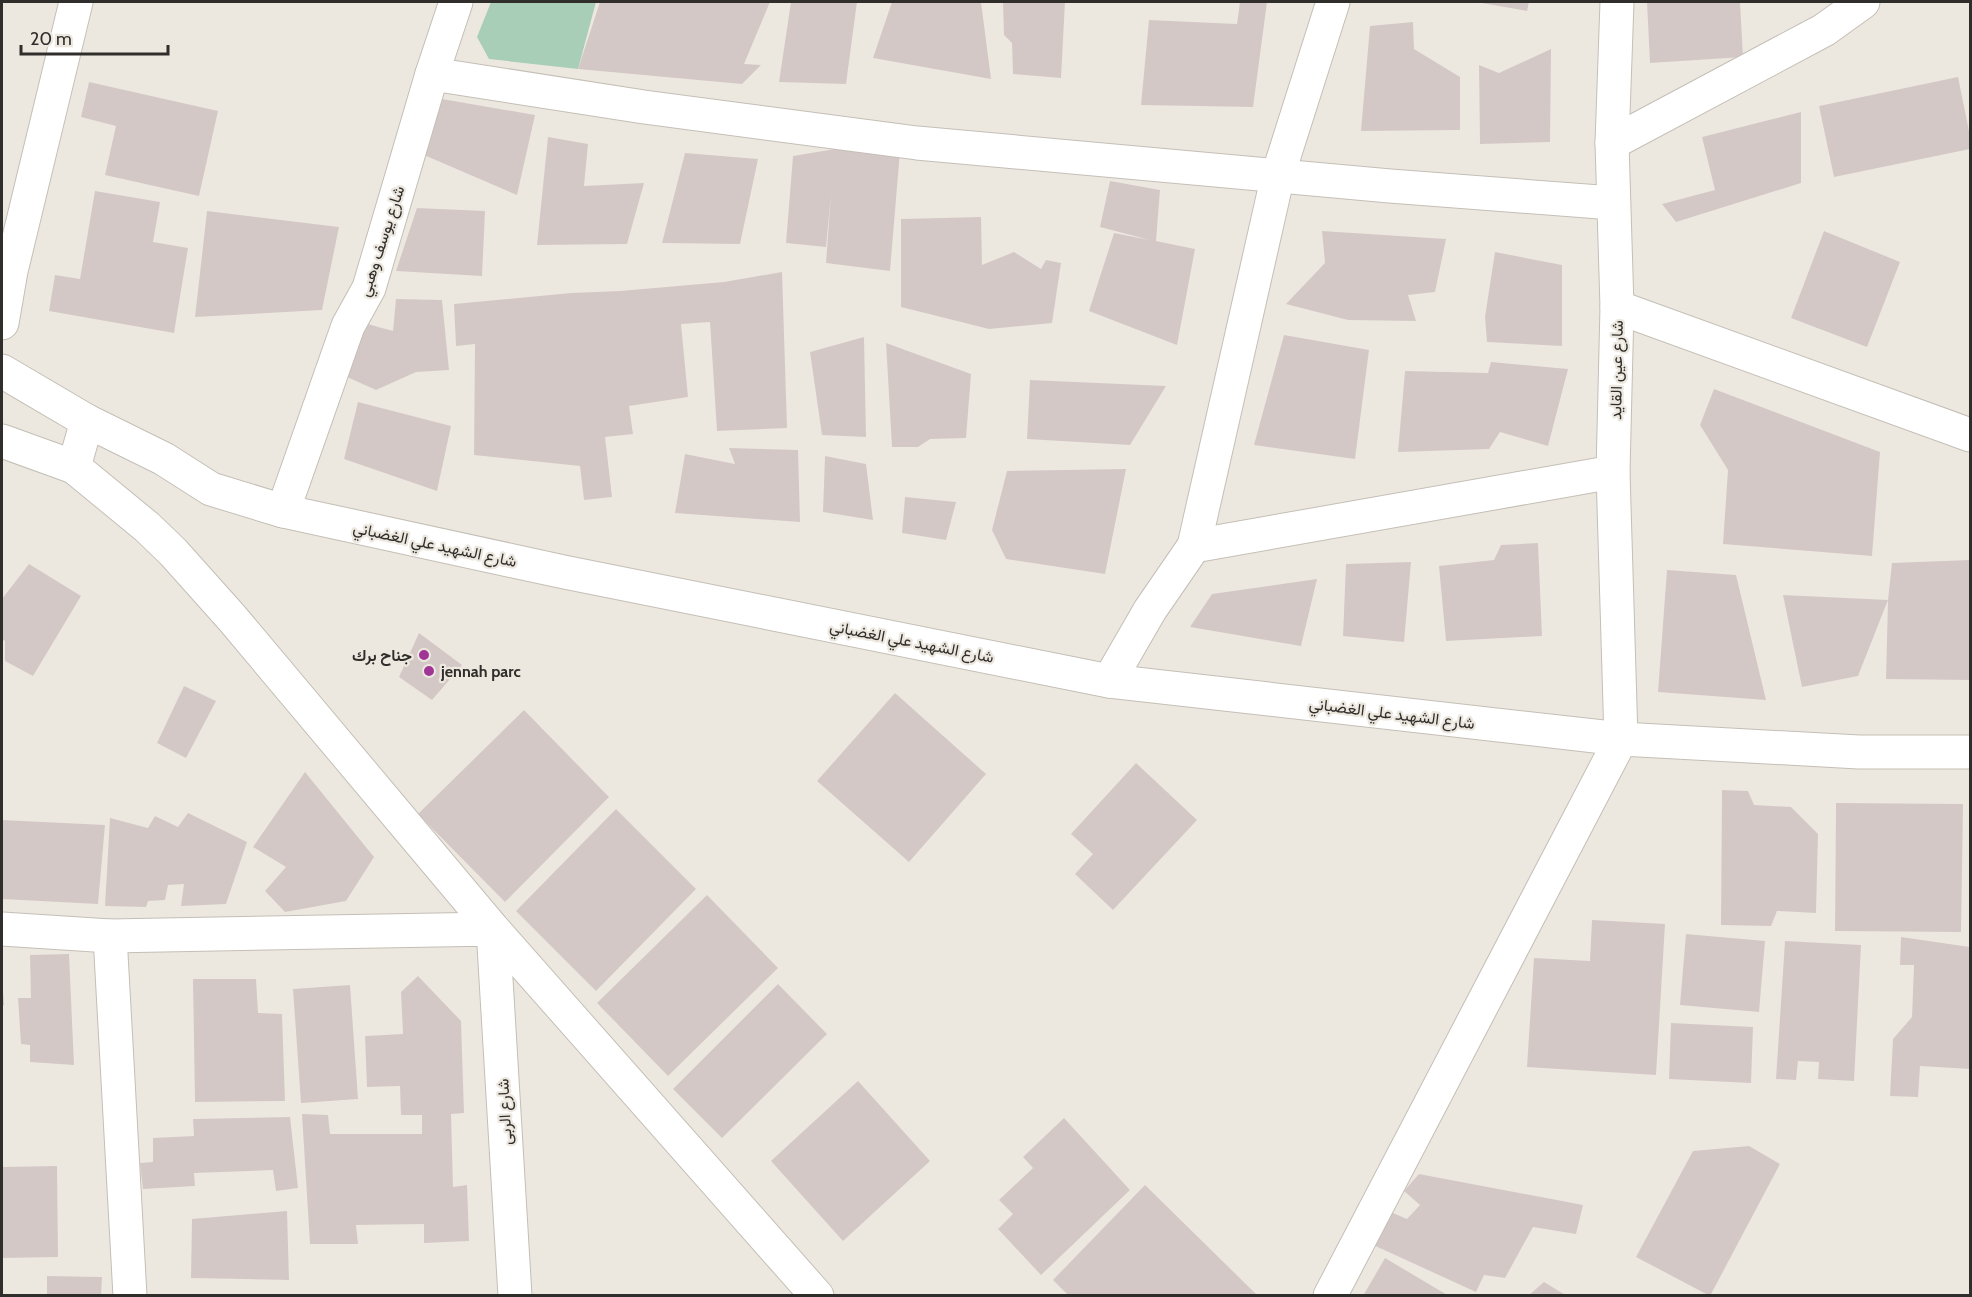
<svg xmlns="http://www.w3.org/2000/svg" width="1972" height="1297" font-family="Cabin,Vazirmatn,sans-serif">
<style>
.green{fill:#a8ceb7}
.building{fill:#d4c8c7}
.lines{fill:none;stroke-linecap:round;stroke-linejoin:round}
.minor-casing{stroke:#c4bfb6;stroke-width:35}
.minor{stroke:#fff;stroke-width:33}
.poi-dot{fill:#a03596;stroke:#ede8df;stroke-width:2}
.labels{text-anchor:middle;stroke-width:4.5;stroke-linejoin:round;paint-order:stroke}
.street-label{font-size:16px;fill:#302e2b;stroke:#ede8df}
.poi-label{font-size:16px;font-weight:bold;fill:#302e2b;stroke:#ede8df;text-anchor:end}
</style>
<rect width="100%" height="100%" fill="#ede8df"/>
<path class="green" d="M 491,2 L 596,2 L 578,69 L 489,59 L 477,37 Z"/>
<g class="building">
<path d="M 600,2 L 770,2 L 744,64 L 761,65 L 742,84 L 578,69 Z"/>
<path d="M 791,2 L 857,2 L 846,84 L 779,82 Z"/>
<path d="M 892,2 L 981,2 L 991,79 L 873,58 Z"/>
<path d="M 1003,2 L 1065,2 L 1061,78 L 1013,74 L 1012,43 L 1004,35 Z"/>
<path d="M 1240,2 L 1267,2 L 1253,107 L 1141,105 L 1149,20 L 1237,24 Z"/>
<path d="M 1476,2 L 1529,2 L 1527,11 Z"/>
<path d="M 1647,2 L 1740,2 L 1743,57 L 1650,63 Z"/>
<path d="M 1413,22 L 1414,49 L 1460,77 L 1460,130 L 1361,131 L 1370,26 Z"/>
<path d="M 1551,49 L 1550,142 L 1480,144 L 1479,65 L 1499,73 Z"/>
<path d="M 1958,77 L 1970,136 L 1970,149 L 1834,177 L 1819,106 Z"/>
<path d="M 89,82 L 218,111 L 199,196 L 105,175 L 116,126 L 81,117 Z"/>
<path d="M 442,99 L 535,115 L 517,195 L 417,152 Z"/>
<path d="M 1801,112 L 1801,183 L 1676,222 L 1662,204 L 1715,190 L 1702,137 Z"/>
<path d="M 548,137 L 588,144 L 584,186 L 644,183 L 627,244 L 537,245 Z"/>
<path d="M 835,149 L 900,151 L 890,271 L 826,263 L 831,194 L 826,247 L 786,243 L 793,156 Z"/>
<path d="M 685,153 L 758,159 L 740,244 L 662,243 Z"/>
<path d="M 1110,181 L 1160,190 L 1156,241 L 1195,249 L 1177,345 L 1089,311 L 1114,233 L 1150,240 L 1100,227 Z"/>
<path d="M 95,191 L 160,202 L 153,242 L 188,248 L 174,333 L 49,311 L 55,275 L 80,279 Z"/>
<path d="M 417,208 L 485,211 L 482,276 L 396,271 Z"/>
<path d="M 207,211 L 339,227 L 322,310 L 195,317 Z"/>
<path d="M 981,217 L 982,265 L 1014,252 L 1041,269 L 1046,260 L 1061,263 L 1052,323 L 989,329 L 901,307 L 901,219 Z"/>
<path d="M 1322,231 L 1446,239 L 1435,292 L 1408,295 L 1416,321 L 1348,320 L 1286,304 L 1325,263 Z"/>
<path d="M 1824,231 L 1900,262 L 1867,347 L 1791,318 Z"/>
<path d="M 1495,252 L 1562,265 L 1562,346 L 1487,342 L 1485,317 Z"/>
<path d="M 782,272 L 787,428 L 717,431 L 710,322 L 681,324 L 688,397 L 629,406 L 633,434 L 605,437 L 612,497 L 584,500 L 580,466 L 474,455 L 475,344 L 456,346 L 454,304 L 571,293 L 620,291 L 724,282 Z"/>
<path d="M 396,299 L 442,300 L 449,370 L 416,372 L 376,390 L 347,377 L 364,323 L 393,331 Z"/>
<path d="M 1284,335 L 1369,350 L 1355,459 L 1254,445 Z"/>
<path d="M 864,337 L 866,437 L 822,435 L 810,352 Z"/>
<path d="M 886,343 L 971,374 L 966,438 L 930,439 L 918,447 L 892,447 Z"/>
<path d="M 1491,362 L 1568,369 L 1548,446 L 1500,432 L 1489,449 L 1398,452 L 1405,371 L 1488,373 Z"/>
<path d="M 1030,380 L 1166,386 L 1130,445 L 1027,439 Z"/>
<path d="M 1714,389 L 1880,452 L 1872,556 L 1723,544 L 1728,470 L 1700,425 Z"/>
<path d="M 358,402 L 451,426 L 437,491 L 344,459 Z"/>
<path d="M 729,448 L 798,450 L 800,522 L 675,513 L 685,454 L 735,464 Z"/>
<path d="M 825,456 L 866,464 L 873,520 L 823,512 Z"/>
<path d="M 1126,469 L 1105,574 L 1006,559 L 992,530 L 1007,471 Z"/>
<path d="M 905,497 L 956,502 L 946,540 L 902,533 Z"/>
<path d="M 1538,543 L 1542,636 L 1446,641 L 1439,566 L 1494,560 L 1501,545 Z"/>
<path d="M 1970,560 L 1970,680 L 1886,679 L 1888,600 L 1858,676 L 1802,687 L 1783,595 L 1888,600 L 1892,563 Z"/>
<path d="M 1411,562 L 1404,642 L 1343,636 L 1346,564 Z"/>
<path d="M 29,564 L 81,596 L 33,676 L 5,661 L 5,641 L 2,639 L 2,599 Z"/>
<path d="M 1667,570 L 1736,575 L 1766,700 L 1658,692 Z"/>
<path d="M 1317,579 L 1301,646 L 1190,627 L 1212,594 Z"/>
<path d="M 419,633 L 462,665 L 432,700 L 399,677 Z"/>
<path d="M 184,686 L 216,701 L 186,758 L 157,743 Z"/>
<path d="M 895,693 L 986,774 L 909,862 L 817,781 Z"/>
<path d="M 524,710 L 609,797 L 505,902 L 418,814 Z"/>
<path d="M 1136,763 L 1197,820 L 1113,910 L 1075,874 L 1093,854 L 1071,834 Z"/>
<path d="M 305,772 L 374,857 L 346,901 L 285,912 L 265,891 L 286,867 L 253,847 Z"/>
<path d="M 1722,790 L 1748,791 L 1754,805 L 1791,807 L 1818,834 L 1816,913 L 1777,911 L 1771,926 L 1721,925 Z"/>
<path d="M 1836,803 L 1963,804 L 1961,932 L 1835,931 Z"/>
<path d="M 616,809 L 696,889 L 596,991 L 516,911 Z"/>
<path d="M 188,813 L 247,842 L 226,904 L 181,906 L 184,884 L 168,885 L 165,900 L 148,901 L 146,907 L 105,906 L 110,818 L 148,828 L 155,816 L 178,827 Z"/>
<path d="M 2,820 L 105,825 L 98,904 L 2,899 Z"/>
<path d="M 707,895 L 778,968 L 668,1076 L 597,1003 Z"/>
<path d="M 1592,920 L 1665,924 L 1656,1075 L 1527,1067 L 1534,958 L 1590,961 Z"/>
<path d="M 1686,934 L 1765,941 L 1759,1012 L 1680,1005 Z"/>
<path d="M 1901,937 L 1970,947 L 1970,1069 L 1920,1066 L 1918,1097 L 1890,1096 L 1893,1039 L 1912,1017 L 1914,965 L 1900,965 Z"/>
<path d="M 1785,941 L 1861,945 L 1854,1081 L 1818,1079 L 1819,1062 L 1798,1061 L 1796,1080 L 1776,1079 Z"/>
<path d="M 69,954 L 74,1065 L 30,1062 L 30,1045 L 21,1044 L 18,998 L 31,998 L 30,955 Z"/>
<path d="M 418,976 L 461,1021 L 464,1113 L 451,1114 L 453,1187 L 467,1185 L 469,1241 L 424,1243 L 424,1224 L 356,1225 L 358,1244 L 310,1244 L 302,1114 L 328,1115 L 330,1134 L 422,1134 L 422,1115 L 401,1115 L 400,1086 L 367,1087 L 365,1036 L 403,1034 L 401,992 Z"/>
<path d="M 193,979 L 256,979 L 258,1013 L 282,1014 L 285,1101 L 195,1102 Z"/>
<path d="M 778,984 L 827,1034 L 722,1138 L 673,1089 Z"/>
<path d="M 350,985 L 358,1099 L 301,1103 L 293,989 Z"/>
<path d="M 2,991 L 3,991 L 4,1005 L 2,1006 Z"/>
<path d="M 1671,1023 L 1753,1027 L 1751,1083 L 1669,1079 Z"/>
<path d="M 858,1081 L 930,1161 L 843,1241 L 771,1161 Z"/>
<path d="M 290,1117 L 298,1188 L 276,1191 L 273,1170 L 194,1173 L 195,1186 L 143,1189 L 140,1163 L 153,1162 L 153,1138 L 194,1136 L 193,1119 Z"/>
<path d="M 1064,1118 L 1130,1190 L 1041,1275 L 998,1229 L 1013,1214 L 999,1200 L 1033,1168 L 1023,1157 Z"/>
<path d="M 1749,1146 L 1780,1164 L 1710,1296 L 1636,1257 L 1693,1151 Z"/>
<path d="M 57,1166 L 58,1257 L 2,1258 L 2,1167 Z"/>
<path d="M 1419,1174 L 1583,1205 L 1576,1234 L 1533,1227 L 1505,1278 L 1484,1275 L 1476,1292 L 1371,1244 L 1386,1210 L 1407,1219 L 1420,1205 L 1404,1191 Z"/>
<path d="M 1145,1185 L 1258,1296 L 1069,1296 L 1053,1280 Z"/>
<path d="M 287,1211 L 289,1280 L 191,1278 L 192,1219 Z"/>
<path d="M 1385,1258 L 1449,1296 L 1363,1296 Z"/>
<path d="M 47,1276 L 102,1277 L 101,1296 L 47,1296 Z"/>
<path d="M 1544,1282 L 1567,1296 L 1528,1296 Z"/>
</g>
<g class="lines">
<g class="minor-casing">
<g id="minor">
<path d="M 432,74 L 644,107 L 917,143 L 1390,186 L 1613,203"/>
<path d="M 1612,143 L 1824,30 L 1863,2"/>
<path d="M 1617,307 L 1970,435"/>
<path d="M 2,323 L 11,271 L 76,2"/>
<path d="M 2,371 L 87,421"/>
<path d="M 2,441 L 74,467 L 87,421 L 164,459 L 211,489 L 283,511 L 564,572 L 1109,681 L 1621,739 L 1859,752 L 1970,752"/>
<path d="M 74,467 L 147,527 L 173,552 L 232,618 L 493,929 L 817,1296"/>
<path d="M 283,511 L 348,326 L 369,288 L 432,74 L 456,2"/>
<path d="M 1194,546 L 1278,175 L 1333,2"/>
<path d="M 1109,681 L 1150,610 L 1194,546 L 1613,472"/>
<path d="M 2,929 L 110,936 L 493,929 L 515,1296"/>
<path d="M 110,936 L 130,1296"/>
<path d="M 1330,1296 L 1621,739 L 1613,472 L 1617,307 L 1612,143 L 1617,2"/>
</g>
</g>
<use href="#minor" class="minor"/>
</g>
<g class="poi-dot">
<circle cx="424" cy="655" r="6"/>
<circle cx="429" cy="671" r="6"/>
</g>
<g class="labels">
<g class="street-label">
<text transform="translate(381 241) rotate(-72)" y="6">شارع يوسف وهبي</text>
<text transform="translate(1616 370) rotate(-89)" y="6">شارع عين القايد</text>
<text transform="translate(435 544) rotate(12)" y="6">شارع الشهيد علي الغضباني</text>
<text transform="translate(912 641) rotate(11)" y="6">شارع الشهيد علي الغضباني</text>
<text transform="translate(1392 713) rotate(7)" y="6">شارع الشهيد علي الغضباني</text>
<text transform="translate(504 1112) rotate(-93)" y="6">شارع الربى</text>
</g>
<g class="poi-label">
<text x="412" y="661">جناح برك</text>
<text x="441" y="677" text-anchor="start">jennah parc</text>
</g>
</g>
<rect width="1972" height="1297" fill="none" stroke="#302e2b" stroke-width="6"/>
<path d="M21 45v9h147v-9" fill="none" stroke="#302e2b" stroke-width="3"/>
<text x="30" y="45" font-size="18" fill="#302e2b" stroke="#ede8df" stroke-width="4.5" paint-order="stroke">20 m</text>
</svg>
